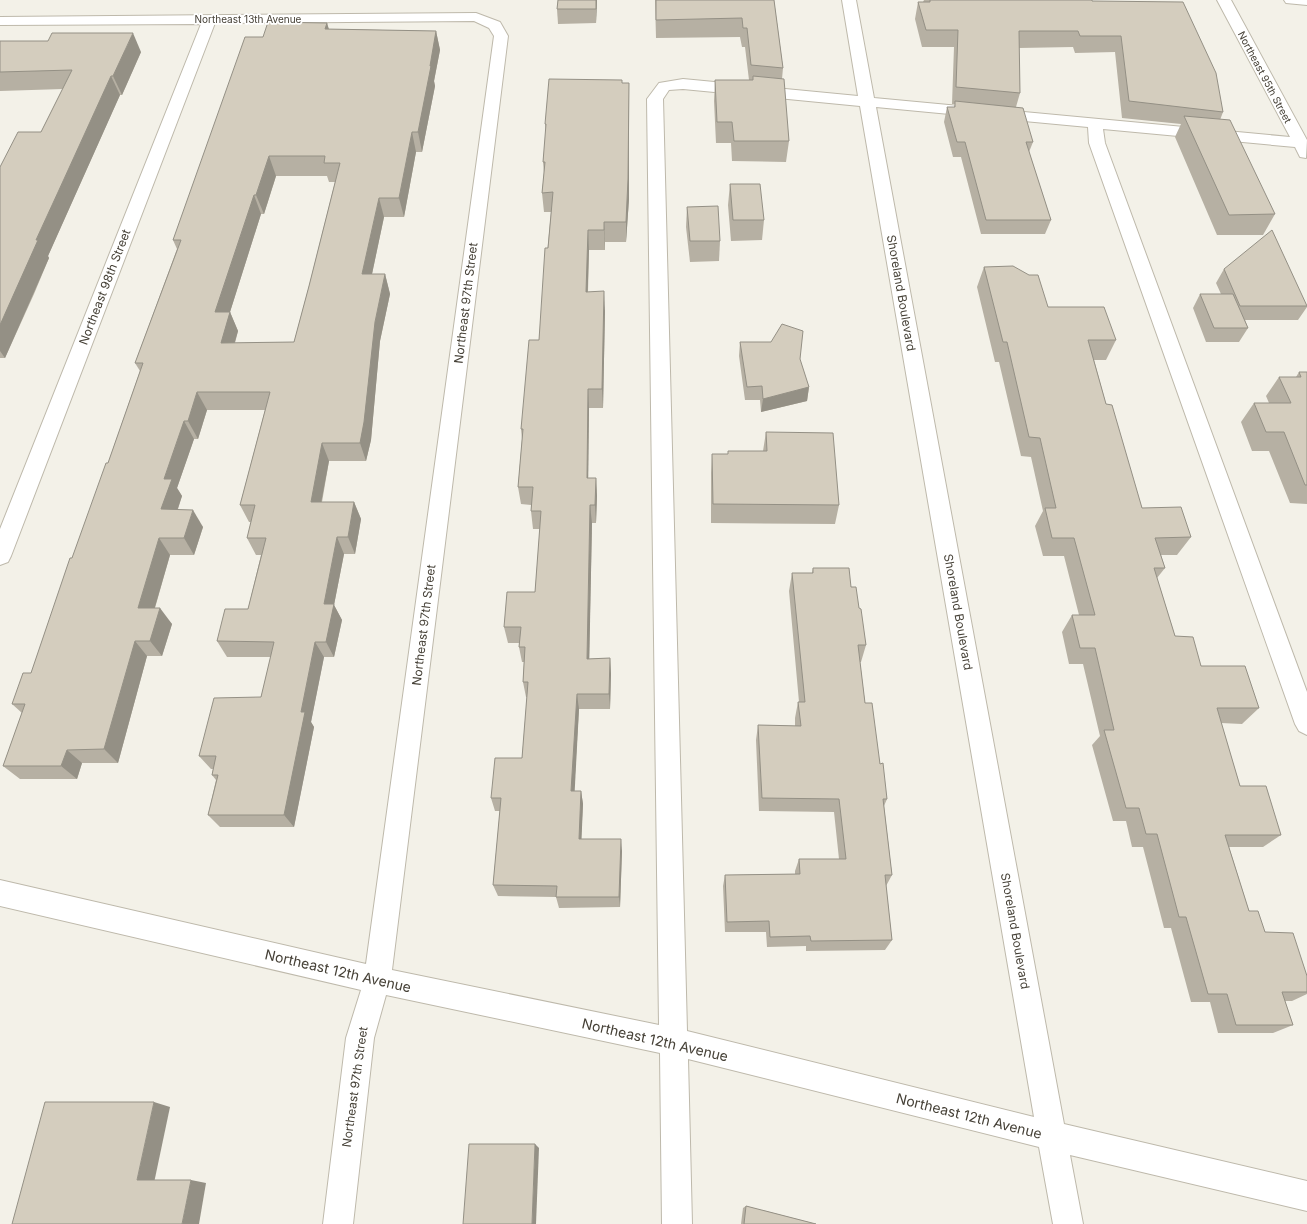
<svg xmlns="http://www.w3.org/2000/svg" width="1307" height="1224" font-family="Inter,sans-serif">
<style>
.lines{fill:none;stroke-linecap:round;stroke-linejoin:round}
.minor-casing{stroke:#beb9ab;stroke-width:2}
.minor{fill:#fff;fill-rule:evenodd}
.wall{fill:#b6b0a3;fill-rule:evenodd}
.shaded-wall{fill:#949085}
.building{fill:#d4cdbe;stroke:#949085;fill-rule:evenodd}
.labels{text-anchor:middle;stroke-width:3.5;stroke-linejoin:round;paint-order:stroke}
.far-street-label{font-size:10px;fill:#464137;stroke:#fff}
.street-label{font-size:12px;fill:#464137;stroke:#fff}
.near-street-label{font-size:14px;fill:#464137;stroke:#fff}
</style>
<rect width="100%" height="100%" fill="#f3f1e8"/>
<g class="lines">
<g class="minor-casing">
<g id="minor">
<path d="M 842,0 L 856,0 L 874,98 L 1290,137 L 1217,0 L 1231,0 L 1307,140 L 1306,158 L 1300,157 L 1295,147 L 1103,129 L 1105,143 L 1307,692 L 1307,735 L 1299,731 L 1295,724 L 1089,143 L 1088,127 L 876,107 L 1064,1124 L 1307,1181 L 1307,1211 L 1070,1155 L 1083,1224 L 1053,1224 L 1039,1147 L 688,1059 L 692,1224 L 662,1224 L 660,1053 L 386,995 L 374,1038 L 353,1224 L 323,1224 L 346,1038 L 361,990 L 0,906 L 0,880 L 366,964 L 494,36 L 489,28 L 474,21 L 215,23 L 11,556 L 8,562 L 0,565 L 0,529 L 201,24 L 0,25 L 0,17 L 476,13 L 500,22 L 508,36 L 392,970 L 659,1025 L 647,99 L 659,83 L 683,79 L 858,96 ZM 683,89 L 860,106 L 1034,1117 L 687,1031 L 663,99 L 669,90 Z"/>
<path d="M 1284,0 L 1307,0 L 1307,5 L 1286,3 Z"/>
</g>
</g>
<use href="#minor" class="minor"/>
</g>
<g class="wall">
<path d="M 558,0 L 597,0 L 596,23 L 558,24 L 557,9 Z"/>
<path d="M 655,0 L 774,0 L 783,68 L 782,79 L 789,141 L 786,162 L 732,161 L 731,143 L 716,143 L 714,101 L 715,80 L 749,80 L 745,47 L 742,47 L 740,37 L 656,38 Z"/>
<path d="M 924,0 L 1092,0 L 1092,1 L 1223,112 L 1220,120 L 1275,214 L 1263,235 L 1217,235 L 1175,137 L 1181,124 L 1122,118 L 1115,52 L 1075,53 L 1073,47 L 1019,48 L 1020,93 L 1016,107 L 1033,142 L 1029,152 L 1051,220 L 1045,234 L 981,234 L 961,157 L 953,157 L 944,122 L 947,107 L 954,107 L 955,104 L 952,104 L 954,47 L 922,47 L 915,19 L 918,2 L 923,2 Z"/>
<path d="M 327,23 L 329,29 L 436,31 L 440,50 L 434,81 L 435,86 L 422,152 L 416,152 L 404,217 L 384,217 L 372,274 L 385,274 L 390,294 L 380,341 L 371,440 L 366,461 L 329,461 L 322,502 L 354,502 L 361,519 L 355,554 L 344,554 L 334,605 L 342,620 L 334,657 L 324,657 L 311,722 L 314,727 L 294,827 L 220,827 L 208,815 L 216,780 L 212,775 L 213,769 L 211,769 L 199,756 L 261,697 L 271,657 L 227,657 L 217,641 L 248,609 L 261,555 L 256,555 L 247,538 L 251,522 L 249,522 L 240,505 L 265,410 L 207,410 L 198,439 L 194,439 L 177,488 L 182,496 L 178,509 L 203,527 L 194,555 L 170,555 L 155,608 L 172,624 L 162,656 L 147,656 L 118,763 L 82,763 L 77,779 L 20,779 L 3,766 L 22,713 L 12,704 L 31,673 L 72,558 L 108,463 L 140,371 L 135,363 L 177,249 L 173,240 L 263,37 ZM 276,176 L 327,176 L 329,182 L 335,182 L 309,286 L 294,342 L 235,343 L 238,331 L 230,312 L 261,214 L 264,214 Z"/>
<path d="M 0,41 L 141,52 L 122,95 L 120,95 L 69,209 L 48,256 L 49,258 L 34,294 L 5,358 L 0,358 L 0,167 L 41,132 L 63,89 L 0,91 Z"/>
<path d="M 622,83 L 629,83 L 629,199 L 626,242 L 605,242 L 605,250 L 589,250 L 588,292 L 605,311 L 603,408 L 589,408 L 588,478 L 596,478 L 597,496 L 596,523 L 592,523 L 589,659 L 610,658 L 611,674 L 610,709 L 579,709 L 574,791 L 581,791 L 583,804 L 581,839 L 622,851 L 620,907 L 559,908 L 556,897 L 498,896 L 493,885 L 500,811 L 495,811 L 491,798 L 522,758 L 527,697 L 526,697 L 523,682 L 524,662 L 522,662 L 519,647 L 519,643 L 508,643 L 504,627 L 535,592 L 540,529 L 533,529 L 531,511 L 531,505 L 521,504 L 518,487 L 522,439 L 521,429 L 539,340 L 551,212 L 544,212 L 542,193 L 544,173 L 543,162 L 546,132 L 545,124 Z"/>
<path d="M 730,184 L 764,220 L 762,240 L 731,241 L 728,205 Z"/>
<path d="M 687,207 L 720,241 L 719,261 L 690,262 L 686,227 Z"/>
<path d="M 984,267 L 1048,307 L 1116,340 L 1106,360 L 1094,360 L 1106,404 L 1142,508 L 1191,537 L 1177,555 L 1161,555 L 1165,568 L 1157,578 L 1175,636 L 1201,666 L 1259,708 L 1242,724 L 1221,723 L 1240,786 L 1281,835 L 1263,847 L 1229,847 L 1249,911 L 1265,932 L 1307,976 L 1307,994 L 1292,1001 L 1285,1001 L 1293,1025 L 1273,1033 L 1218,1033 L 1210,1002 L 1191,1002 L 1171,928 L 1164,928 L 1143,847 L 1132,847 L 1126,821 L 1113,821 L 1092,745 L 1100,736 L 1083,664 L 1069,664 L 1062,632 L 1072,615 L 1079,615 L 1064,556 L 1043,556 L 1035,526 L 1043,511 L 1031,457 L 1021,456 L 999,362 L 995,362 L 977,287 Z"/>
<path d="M 1224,269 L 1307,306 L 1307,307 L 1298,320 L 1245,320 L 1248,328 L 1239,342 L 1206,342 L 1193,308 L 1200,294 L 1221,294 L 1216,283 Z"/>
<path d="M 740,342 L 809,387 L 807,401 L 761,412 L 760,400 L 745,400 L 739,356 Z"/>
<path d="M 1299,372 L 1307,372 L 1307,504 L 1290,503 L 1269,451 L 1252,451 L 1241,422 L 1254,403 L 1269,403 L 1266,396 L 1279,377 L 1296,377 Z"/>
<path d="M 766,432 L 839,505 L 835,524 L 711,523 L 711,473 L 712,454 L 728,454 L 763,451 Z"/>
<path d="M 813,568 L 851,587 L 859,608 L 866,645 L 861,662 L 860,662 L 865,703 L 880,764 L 887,799 L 884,806 L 892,875 L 886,886 L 892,940 L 885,950 L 806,951 L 806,946 L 767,947 L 766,932 L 725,932 L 723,886 L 725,875 L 795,874 L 795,871 L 799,859 L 839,859 L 834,812 L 759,811 L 756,740 L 758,725 L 795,726 L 795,718 L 798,702 L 799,702 L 789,591 L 792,573 L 812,573 Z"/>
<path d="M 746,1206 L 816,1224 L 741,1224 L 743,1208 Z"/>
</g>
<g class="shaded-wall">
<path d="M 596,0 L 597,0 L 596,23 Z"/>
<path d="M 327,23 L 332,42 L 325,29 Z"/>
<path d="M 436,31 L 440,50 L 434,81 L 435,86 L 422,152 L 418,132 Z"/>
<path d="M 133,33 L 141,52 L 122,95 L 113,76 Z"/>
<path d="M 111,76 L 120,95 L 48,256 L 49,258 L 5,358 L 0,351 L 0,325 L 36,240 Z"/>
<path d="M 629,83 L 629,199 L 626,242 L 626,222 Z"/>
<path d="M 412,132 L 416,152 L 404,217 L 399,198 Z"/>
<path d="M 269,156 L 276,176 L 264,214 L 256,195 Z"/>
<path d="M 254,195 L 261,214 L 230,312 L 238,331 L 229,362 L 221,343 L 215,312 Z"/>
<path d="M 379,198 L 384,217 L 368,293 L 362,274 Z"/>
<path d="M 604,222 L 605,242 L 605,250 L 604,230 Z"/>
<path d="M 588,230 L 589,250 L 587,311 L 586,292 Z"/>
<path d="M 385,274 L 390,294 L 380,341 L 371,440 L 366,461 L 360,443 L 375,322 Z"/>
<path d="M 604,291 L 605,311 L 603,408 L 602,389 Z"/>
<path d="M 809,387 L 807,401 L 761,412 L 763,399 Z"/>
<path d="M 588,389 L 589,408 L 588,496 L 587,478 Z"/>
<path d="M 197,392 L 207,410 L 198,439 L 188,421 Z"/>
<path d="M 184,421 L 194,439 L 177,488 L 182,496 L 172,526 L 161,509 L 164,479 Z"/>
<path d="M 322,443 L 329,461 L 318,519 L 311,502 Z"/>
<path d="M 596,478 L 597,496 L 596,523 L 595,505 Z"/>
<path d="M 354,502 L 361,519 L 355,554 L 348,537 Z"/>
<path d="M 590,505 L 592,523 L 589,674 L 587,659 Z"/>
<path d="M 193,510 L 203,527 L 194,555 L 184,538 Z"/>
<path d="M 337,537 L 344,554 L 334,605 L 342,620 L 334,657 L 326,642 L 324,604 Z"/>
<path d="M 159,538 L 170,555 L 150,624 L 138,608 Z"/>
<path d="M 160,608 L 172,624 L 162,656 L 150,641 Z"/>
<path d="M 135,641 L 147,656 L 118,763 L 104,749 Z"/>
<path d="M 315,642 L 324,657 L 311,722 L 314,727 L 294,827 L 284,815 L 301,712 Z"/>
<path d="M 610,658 L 611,674 L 610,709 L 609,694 Z"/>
<path d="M 577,694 L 579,709 L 574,804 L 571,791 Z"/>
<path d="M 67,750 L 82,763 L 77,779 L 61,766 Z"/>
<path d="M 581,791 L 583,804 L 581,851 L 579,839 Z"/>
<path d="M 621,839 L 622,851 L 620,907 L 619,897 Z"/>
<path d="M 154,1102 L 170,1107 L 154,1183 L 137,1180 Z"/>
<path d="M 535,1144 L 539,1148 L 536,1224 L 532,1224 Z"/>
<path d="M 191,1180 L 206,1183 L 199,1224 L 182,1224 Z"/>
</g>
<g class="building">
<path d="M 558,0 L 596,0 L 596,9 L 557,9 Z"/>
<path d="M 656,0 L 774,0 L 783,68 L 751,65 L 747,28 L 743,28 L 742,18 L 656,20 Z"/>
<path d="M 930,0 L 1092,0 L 1092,1 L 1183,2 L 1216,73 L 1223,112 L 1129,101 L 1121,36 L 1080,36 L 1078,31 L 1019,31 L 1020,93 L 956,87 L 958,30 L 926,30 L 918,2 L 930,2 Z"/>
<path d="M 268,22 L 327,23 L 325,29 L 436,31 L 430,66 L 431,66 L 418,132 L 412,132 L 399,198 L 379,198 L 362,274 L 385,274 L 375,322 L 364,422 L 360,443 L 322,443 L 311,502 L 354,502 L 348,537 L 337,537 L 324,604 L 334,604 L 326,642 L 315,642 L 301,712 L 305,712 L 284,815 L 208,815 L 218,775 L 212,775 L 216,756 L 199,756 L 214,698 L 261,697 L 274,642 L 217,641 L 225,609 L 248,609 L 266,538 L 247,538 L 255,505 L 240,505 L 270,392 L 197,392 L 188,421 L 184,421 L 164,479 L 172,479 L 161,509 L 193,510 L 184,538 L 159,538 L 138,608 L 160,608 L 150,641 L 135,641 L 104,749 L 67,750 L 61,766 L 3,766 L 25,704 L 12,704 L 23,673 L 31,673 L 70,558 L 72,558 L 106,463 L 108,463 L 143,363 L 135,363 L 181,240 L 173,240 L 245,37 L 263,37 ZM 269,156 L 325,156 L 324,163 L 340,163 L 309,286 L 294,342 L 221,343 L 230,312 L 215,312 L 254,195 L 256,195 Z"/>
<path d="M 52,33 L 133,33 L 113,76 L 111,76 L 59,190 L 36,240 L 38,240 L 0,325 L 0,167 L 18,132 L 41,132 L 72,70 L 0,72 L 0,41 L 48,41 Z"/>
<path d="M 753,76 L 784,79 L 789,141 L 734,141 L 732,122 L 717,122 L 715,80 L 753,80 Z"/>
<path d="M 549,79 L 622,80 L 622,83 L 629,83 L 628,179 L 626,222 L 604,222 L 604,230 L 588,230 L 586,292 L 604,291 L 602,389 L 588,389 L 587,478 L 596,478 L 595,505 L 590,505 L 587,659 L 610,658 L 609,694 L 577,694 L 571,791 L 581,791 L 579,839 L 621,839 L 619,897 L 556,897 L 557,886 L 493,885 L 501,798 L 491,798 L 495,758 L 522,758 L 528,682 L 523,682 L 525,647 L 519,647 L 521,627 L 504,627 L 507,592 L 535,592 L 541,511 L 531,511 L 533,487 L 518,487 L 523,429 L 521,429 L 529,340 L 539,340 L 545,248 L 548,248 L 553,192 L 542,193 L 545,162 L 543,162 L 546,124 L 545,124 Z"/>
<path d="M 955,101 L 1023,108 L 1033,142 L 1026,142 L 1051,220 L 986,220 L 965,142 L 957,142 L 947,107 L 955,107 Z"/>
<path d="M 1184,116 L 1230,120 L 1275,214 L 1229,215 Z"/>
<path d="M 730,184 L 760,184 L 764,220 L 733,220 Z"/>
<path d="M 718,206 L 720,241 L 690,241 L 687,207 Z"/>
<path d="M 1272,230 L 1307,306 L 1240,306 L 1224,269 Z"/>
<path d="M 1013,266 L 1029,275 L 1038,275 L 1048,307 L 1104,307 L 1116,340 L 1088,340 L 1106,404 L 1112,405 L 1142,508 L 1181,507 L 1191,537 L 1155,538 L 1165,568 L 1154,568 L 1175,636 L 1193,637 L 1201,666 L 1245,666 L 1259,708 L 1217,708 L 1240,786 L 1266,786 L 1281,835 L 1225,835 L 1249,911 L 1258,911 L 1265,932 L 1293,933 L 1307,976 L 1307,992 L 1282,992 L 1293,1025 L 1236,1025 L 1227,994 L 1208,994 L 1186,917 L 1179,917 L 1157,834 L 1146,834 L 1139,808 L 1126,808 L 1104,730 L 1114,730 L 1095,648 L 1080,648 L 1072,615 L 1095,615 L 1074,538 L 1052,538 L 1045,508 L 1056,508 L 1040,438 L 1029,437 L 1007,342 L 1003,342 L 984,267 Z"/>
<path d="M 1200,294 L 1233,294 L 1248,328 L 1214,328 Z"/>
<path d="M 782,324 L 803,331 L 800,359 L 809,387 L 763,399 L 762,386 L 747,387 L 740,342 L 771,342 Z"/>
<path d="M 1299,372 L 1307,372 L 1307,485 L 1305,485 L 1284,432 L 1266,432 L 1254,403 L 1291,403 L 1279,377 L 1301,377 Z"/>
<path d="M 766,432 L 833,433 L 839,505 L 713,504 L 712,454 L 728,454 L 728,451 L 767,451 Z"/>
<path d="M 813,568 L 849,568 L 851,587 L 856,587 L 859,608 L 861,609 L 866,645 L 858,645 L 865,703 L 872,703 L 880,764 L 883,763 L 887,799 L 883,799 L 892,875 L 885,875 L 892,940 L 811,941 L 810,936 L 770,937 L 769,921 L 727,922 L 725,875 L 800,874 L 799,859 L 846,859 L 839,799 L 762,798 L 758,725 L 801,726 L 798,702 L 805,702 L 792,573 L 813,573 Z"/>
<path d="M 45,1102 L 154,1102 L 137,1180 L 191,1180 L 182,1224 L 12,1224 Z"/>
<path d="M 469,1144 L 535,1144 L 532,1224 L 463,1224 Z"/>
<path d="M 746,1206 L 816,1224 L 744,1224 Z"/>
</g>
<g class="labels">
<g class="far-street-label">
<text x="248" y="23">Northeast 13th Avenue</text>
<text transform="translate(1265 77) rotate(62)" y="4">Northeast 95th Street</text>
</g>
<g class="street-label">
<text transform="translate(105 287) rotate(-69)" y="4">Northeast 98th Street</text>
<text transform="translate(901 293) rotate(80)" y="4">Shoreland Boulevard</text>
<text transform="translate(466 303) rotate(-83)" y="4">Northeast 97th Street</text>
<text transform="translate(958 612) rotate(80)" y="4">Shoreland Boulevard</text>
<text transform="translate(424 625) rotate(-83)" y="4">Northeast 97th Street</text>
<text transform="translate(1015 931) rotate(80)" y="4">Shoreland Boulevard</text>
<text transform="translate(355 1087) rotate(-82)" y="4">Northeast 97th Street</text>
</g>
<g class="near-street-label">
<text transform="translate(338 971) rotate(13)" y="5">Northeast 12th Avenue</text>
<text transform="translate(655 1040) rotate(13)" y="5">Northeast 12th Avenue</text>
<text transform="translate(969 1116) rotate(14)" y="5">Northeast 12th Avenue</text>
</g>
</g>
</svg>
